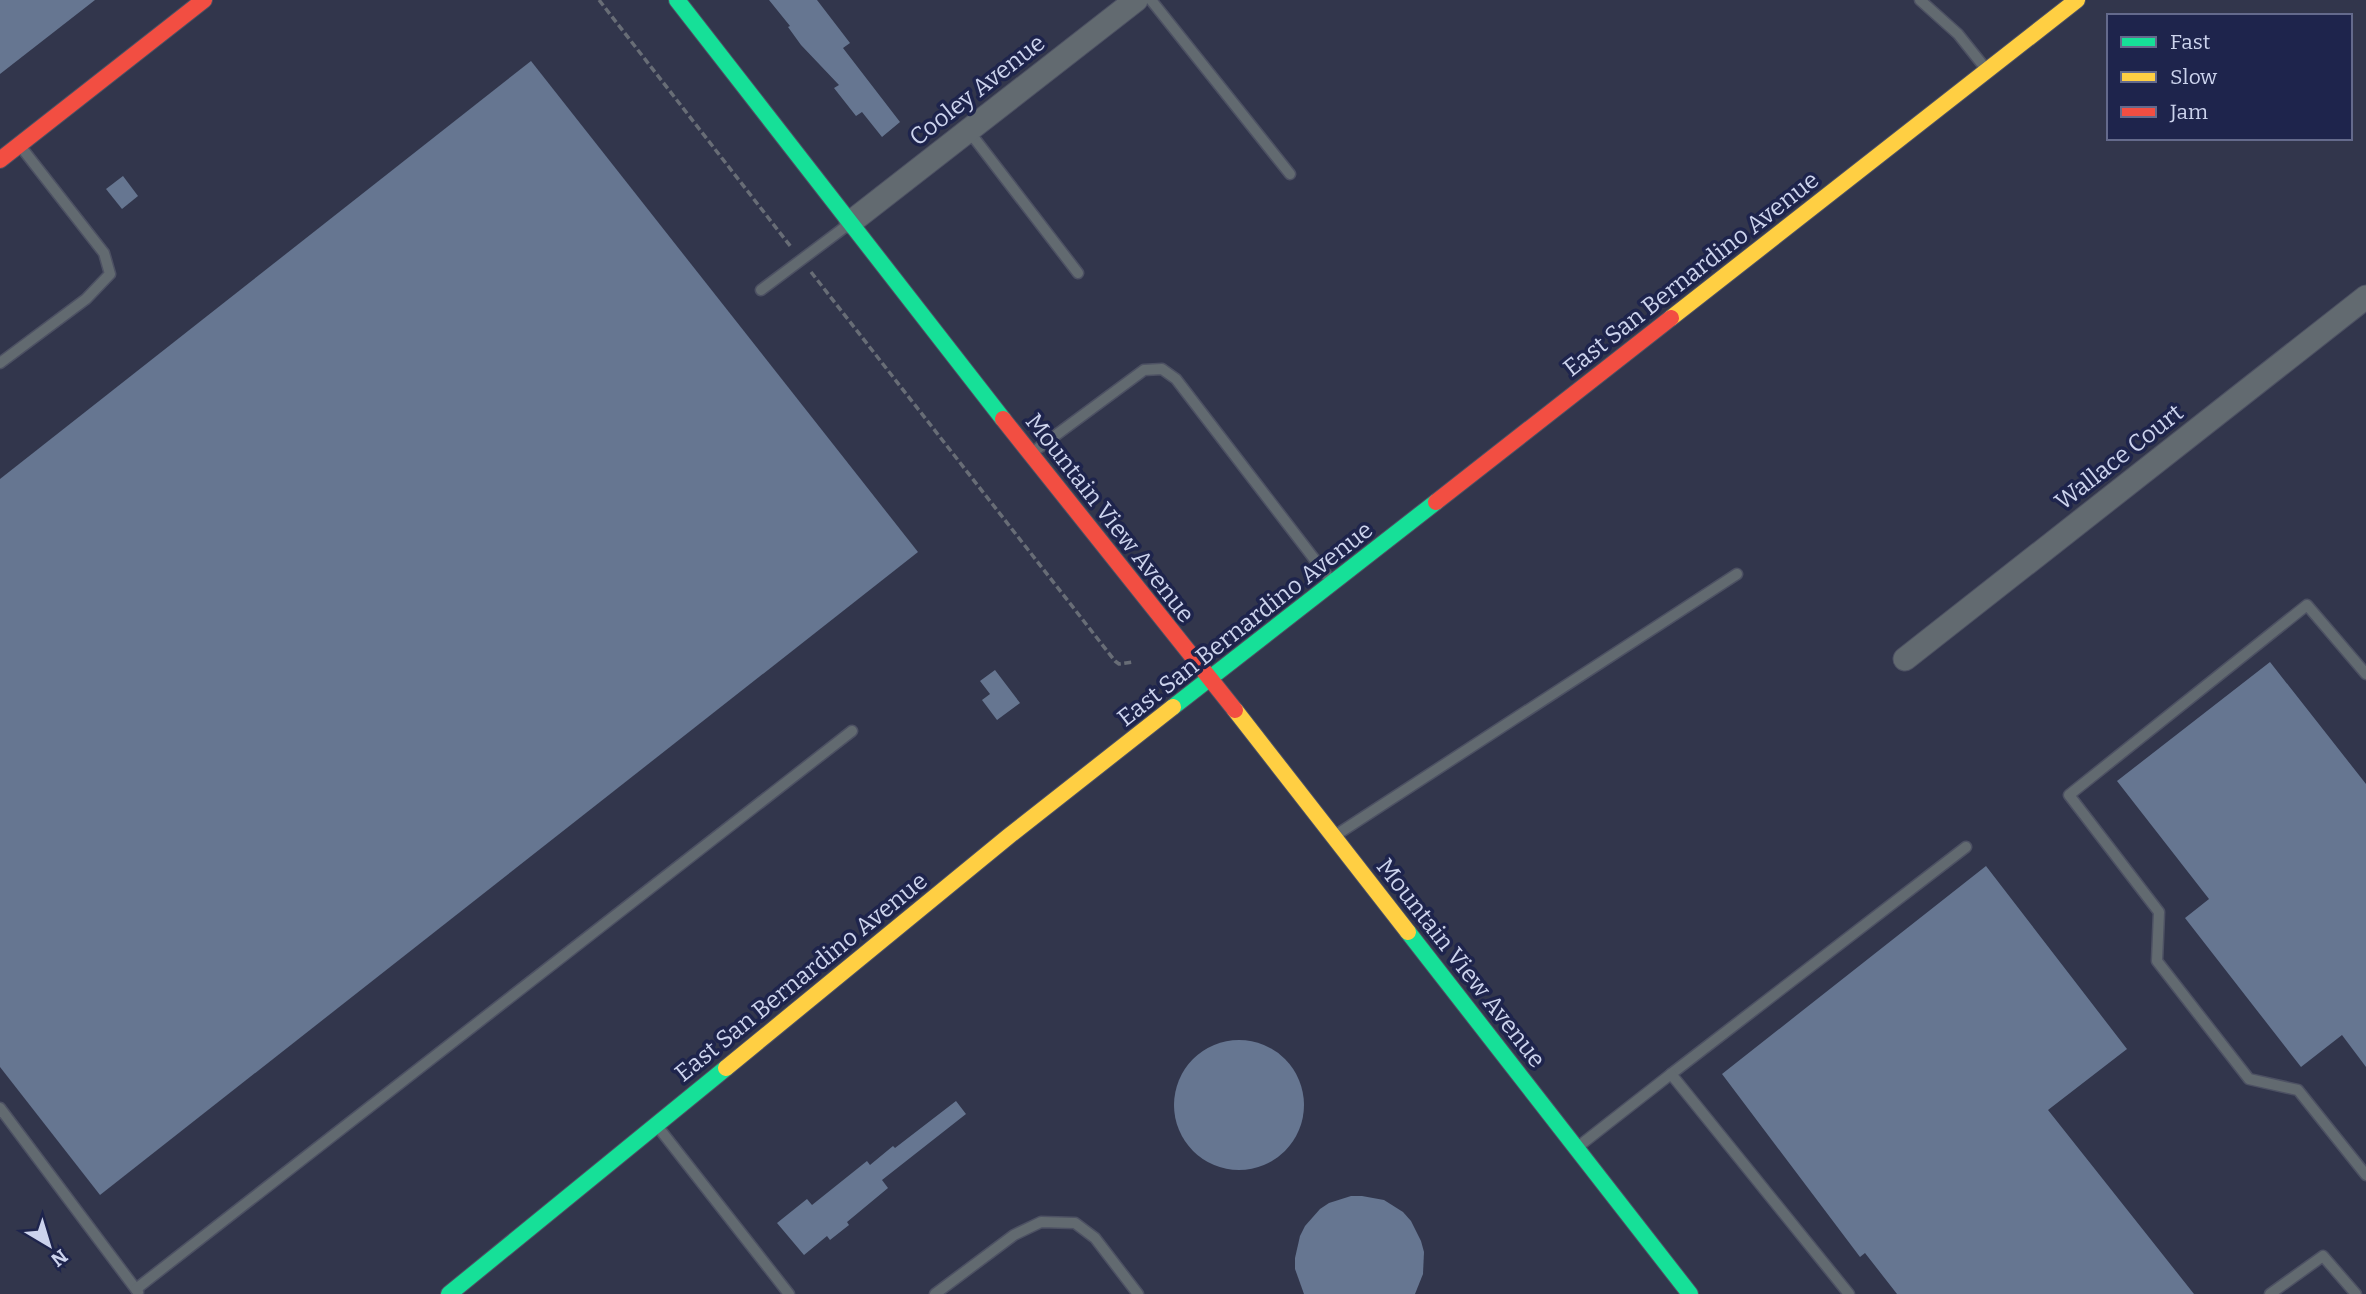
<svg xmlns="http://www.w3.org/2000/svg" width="2366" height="1294" font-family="Bitter,serif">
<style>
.building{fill:#667691}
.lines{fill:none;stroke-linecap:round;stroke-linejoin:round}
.lane-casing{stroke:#4d5163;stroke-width:13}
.street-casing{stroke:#4d5163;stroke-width:25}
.fast-casing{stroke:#4d5163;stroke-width:18}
.slow-casing{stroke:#4d5163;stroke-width:18}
.jam-casing{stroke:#4d5163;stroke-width:18}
.path{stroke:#686d76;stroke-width:3.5;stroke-dasharray:7 3.5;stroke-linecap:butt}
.lane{stroke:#626a70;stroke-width:10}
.street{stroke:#626a70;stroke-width:23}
.fast{stroke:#16e098;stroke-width:16}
.slow{stroke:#ffcf43;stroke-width:16}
.jam{stroke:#f24e42;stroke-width:16}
.labels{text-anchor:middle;stroke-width:7;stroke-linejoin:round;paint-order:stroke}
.street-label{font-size:24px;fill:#ccd3ed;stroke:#1e244c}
</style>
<rect width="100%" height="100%" fill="#32364c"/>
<g class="building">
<path d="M 0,0 L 95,0 L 0,74 Z"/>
<path d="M 769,0 L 817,0 L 850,43 L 843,48 L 900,122 L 882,137 L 862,112 L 856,116 L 834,88 L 839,85 L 801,45 L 788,27 L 790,26 Z"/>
<path d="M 531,61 L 918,552 L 100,1195 L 0,1067 L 0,479 Z"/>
<path d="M 123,176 L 138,196 L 122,209 L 106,189 Z"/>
<path d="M 2270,662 L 2366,784 L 2366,1067 L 2342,1035 L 2301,1067 L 2185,918 L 2209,899 L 2117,781 Z"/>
<path d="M 995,670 L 1020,703 L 997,720 L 982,700 L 990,694 L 980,681 Z"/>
<path d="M 1986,866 L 2127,1049 L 2048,1110 L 2194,1294 L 1897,1294 L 1865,1253 L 1860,1257 L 1722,1074 Z"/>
<circle cx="1239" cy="1105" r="65"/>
<path d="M 956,1101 L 966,1114 L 882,1180 L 888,1188 L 847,1222 L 849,1225 L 830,1240 L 827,1236 L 804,1255 L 777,1223 L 807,1199 L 812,1205 L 867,1161 L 870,1165 L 893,1146 L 895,1148 Z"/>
<path d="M 1351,1196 L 1362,1196 L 1384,1200 L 1403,1212 L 1411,1221 L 1421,1241 L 1424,1252 L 1423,1274 L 1415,1294 L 1304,1294 L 1295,1269 L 1295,1258 L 1300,1236 L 1305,1226 L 1320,1209 L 1329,1203 Z"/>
</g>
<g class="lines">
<g class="lane-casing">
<g id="lane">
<path d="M 1151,0 L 1290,174"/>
<path d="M 1920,0 L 1958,34 L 1986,69"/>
<path d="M 968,130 L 1078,273"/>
<path d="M 761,290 L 849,224"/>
<path d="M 0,363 L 86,299 L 110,274 L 104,253 L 21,147"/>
<path d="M 1033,452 L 1144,370 L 1162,369 L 1176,379 L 1332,582"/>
<path d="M 2366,674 L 2307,605 L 2069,795 L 2159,912 L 2157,961 L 2249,1079 L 2298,1090 L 2366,1175"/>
<path d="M 1336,835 L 1737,574"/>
<path d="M 1671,1074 L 1966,847"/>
<path d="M 0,1108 L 138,1292"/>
<path d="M 658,1127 L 789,1294"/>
<path d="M 1579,1146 L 1671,1074 L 1849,1294"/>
<path d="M 136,1289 L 852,731"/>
<path d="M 935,1294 L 1014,1235 L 1041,1222 L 1075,1223 L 1095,1238 L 1138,1294"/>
<path d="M 2270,1294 L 2323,1256 L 2356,1294"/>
</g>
</g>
<g class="street-casing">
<g id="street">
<path d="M 851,222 L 1136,0"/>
<path d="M 1905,659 L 2366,297"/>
</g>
</g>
<g class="fast-casing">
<g id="fast">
<path d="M 677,0 L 1003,419"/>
<path d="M 1173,707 L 1436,502"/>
<path d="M 1408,932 L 1690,1294"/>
<path d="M 449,1294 L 726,1068"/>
</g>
</g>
<g class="slow-casing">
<g id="slow">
<path d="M 1671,318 L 2077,0"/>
<path d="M 1235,710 L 1408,932"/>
<path d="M 726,1068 L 1009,836 L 1173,707"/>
</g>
</g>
<g class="jam-casing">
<g id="jam">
<path d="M 0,160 L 204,0"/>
<path d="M 1003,419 L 1235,710"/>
<path d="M 1436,502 L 1671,318"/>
</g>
</g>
<g class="path">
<path d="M 599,0 L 791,247"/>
<path d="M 811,272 L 1115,661 L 1119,664 L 1133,662"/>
</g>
<use href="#lane" class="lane"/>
<use href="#street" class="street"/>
<use href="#fast" class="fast"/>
<use href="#slow" class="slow"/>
<use href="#jam" class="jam"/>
</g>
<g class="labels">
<g class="street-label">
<text transform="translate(977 90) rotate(-38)" y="8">Cooley Avenue</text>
<text transform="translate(1691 274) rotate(-38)" y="8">East San Bernardino Avenue</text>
<text transform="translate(2119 457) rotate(-38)" y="8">Wallace Court</text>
<text transform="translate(1110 518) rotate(52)" y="8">Mountain View Avenue</text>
<text transform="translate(1245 624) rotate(-38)" y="8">East San Bernardino Avenue</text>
<text transform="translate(1461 963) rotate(52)" y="8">Mountain View Avenue</text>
<text transform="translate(801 977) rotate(-39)" y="8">East San Bernardino Avenue</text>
</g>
</g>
<rect x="2107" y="14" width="245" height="126" fill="#1e244c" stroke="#646a8c" stroke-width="2"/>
<rect x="2121" y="37" width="35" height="10" fill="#16e098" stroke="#646a8c" stroke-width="2"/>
<text x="2170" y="49" font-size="21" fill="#ccd3ed">Fast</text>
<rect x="2121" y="72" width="35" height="10" fill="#ffcf43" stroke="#646a8c" stroke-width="2"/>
<text x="2170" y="84" font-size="21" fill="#ccd3ed">Slow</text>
<rect x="2121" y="107" width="35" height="10" fill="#f24e42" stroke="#646a8c" stroke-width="2"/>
<text x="2170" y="119" font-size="21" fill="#ccd3ed">Jam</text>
<g transform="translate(49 1245) rotate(142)" stroke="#1e244c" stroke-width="5" paint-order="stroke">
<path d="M0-5L12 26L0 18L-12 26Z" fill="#ccd3ed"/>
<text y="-10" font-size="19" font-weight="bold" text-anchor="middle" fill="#ccd3ed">N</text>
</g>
</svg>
